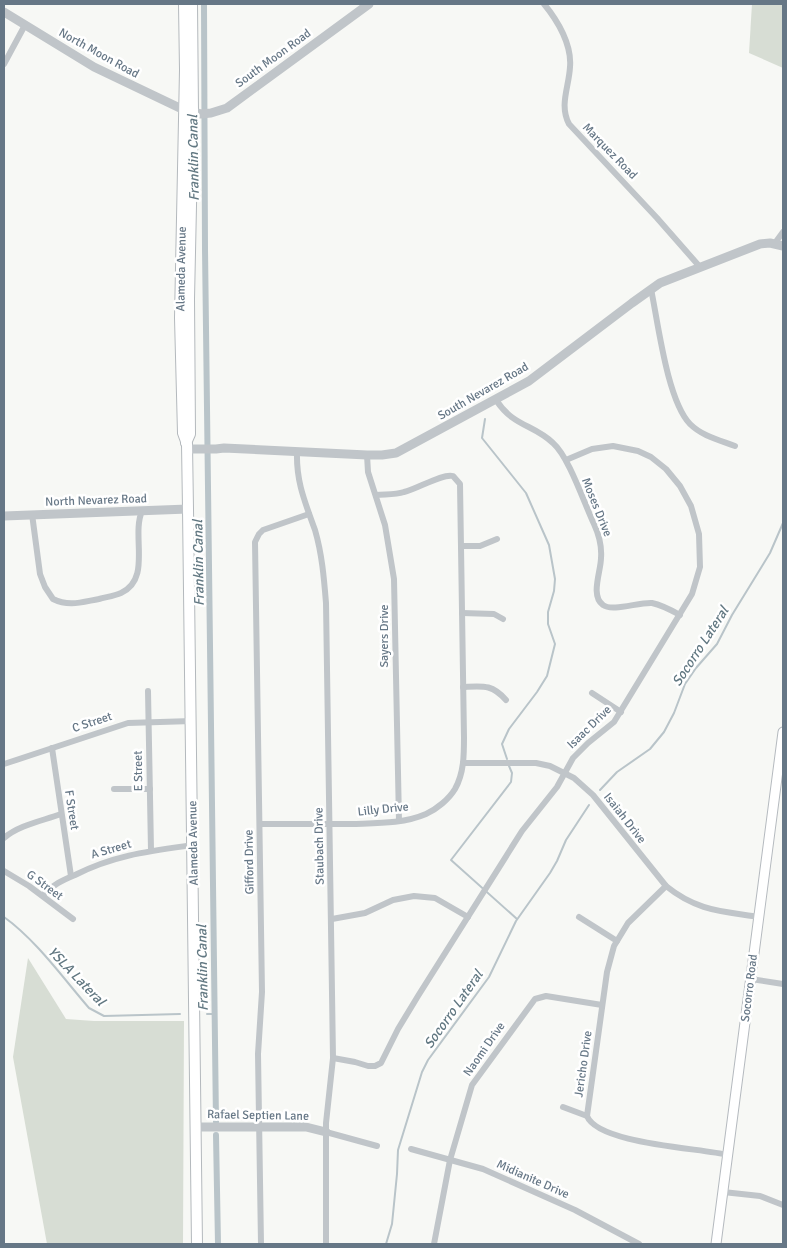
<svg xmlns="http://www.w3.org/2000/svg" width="787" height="1248" font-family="Signika,sans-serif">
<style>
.green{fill:#d7ddd4}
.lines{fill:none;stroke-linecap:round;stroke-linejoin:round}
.stream{stroke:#b9c4c9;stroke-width:2}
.canal{stroke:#b9c4c9;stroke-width:6}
.secondary-casing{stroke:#b5babf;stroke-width:11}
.primary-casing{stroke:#b4b9bd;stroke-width:12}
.minor{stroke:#c0c5c9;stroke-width:6}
.tertiary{stroke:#c0c5c9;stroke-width:9}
.secondary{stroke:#fff;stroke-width:9}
.primary{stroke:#fff;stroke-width:10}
.labels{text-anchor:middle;stroke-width:5;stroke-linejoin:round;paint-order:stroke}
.street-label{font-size:12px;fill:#667786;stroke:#fff}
.water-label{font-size:14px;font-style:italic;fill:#627882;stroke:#fff}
</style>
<rect width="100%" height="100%" fill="#f7f8f5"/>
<g class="green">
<path d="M 752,4 L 783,4 L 783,68 L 749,53 Z"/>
<path d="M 28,958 L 66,1019 L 94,1021 L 184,1021 L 183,1244 L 47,1244 L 13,1057 Z"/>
</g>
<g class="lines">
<g class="stream">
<path d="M 485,419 L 482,438 L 526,493 L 549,545 L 555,579 L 554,591 L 548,612 L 548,624 L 555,644 L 547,676 L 537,692 L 509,729 L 502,744 L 507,759"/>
<path d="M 509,766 L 512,773 L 511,782 L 451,860 L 517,919"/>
<path d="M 600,790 L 617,772 L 650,749 L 664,732 L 674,713 L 685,684 L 696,668 L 717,644 L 732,615 L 770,553 L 783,523"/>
<path d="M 4,917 C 36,940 63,978 89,1008 L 104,1016 L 180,1014"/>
<path d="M 207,1014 L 214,1014"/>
<path d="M 386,1244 L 392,1224 L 397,1174 L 398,1150 L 422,1072 L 428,1060 L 489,977 L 516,921 L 550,873 L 557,861 L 566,840 L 589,805"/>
</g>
<g class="canal">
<path d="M 204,4 L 205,249 L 216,1122"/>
<path d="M 216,1135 L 218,1244"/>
</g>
<g class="secondary-casing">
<path id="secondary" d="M 716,1244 L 783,732"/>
</g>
<g class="primary-casing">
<g id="primary">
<path d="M 184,4 L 185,70 L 180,318 L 183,433 L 187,444 L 188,509 L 197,1244"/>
<path d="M 186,443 L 190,434 L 189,299 L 193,112 L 192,4"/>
</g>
</g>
<g class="minor">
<path d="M 544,4 C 558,21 572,45 570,67 C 569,87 559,105 569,124 L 657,218 L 700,267"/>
<path d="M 4,64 L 25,25"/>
<path d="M 775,243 L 783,232"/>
<path d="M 651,289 C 658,322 667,400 690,424 C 702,436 719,440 735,446"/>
<path d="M 496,400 C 514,427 533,424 553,443 C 569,457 584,503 594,524 C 599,535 602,546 601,558 C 601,571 590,596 603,605 C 612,612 639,602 652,603 C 662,605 671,610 680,615"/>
<path d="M 297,451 C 296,482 305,502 315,530 C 322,554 324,578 326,603 L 333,1058 L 326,1123 L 326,1244"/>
<path d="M 367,455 L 368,472 L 385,525 L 394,579 L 399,821"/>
<path d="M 32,514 L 40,574 L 45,587 L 53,599 C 69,607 82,602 99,599 C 106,597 114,596 121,593 C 152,579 131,536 142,511"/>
<path d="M 461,546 L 480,546 L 497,539"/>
<path d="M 462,613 L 494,614 L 503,619"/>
<path d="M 463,687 C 483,686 492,684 506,700"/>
<path d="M 148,691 L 151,850"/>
<path d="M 592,693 L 621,712"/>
<path d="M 52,748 L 71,876"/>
<path d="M 463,763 L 536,763 L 550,766 L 574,778 L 593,795 L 666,886 C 697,911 721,911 759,917"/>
<path d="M 4,764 L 128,723 L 192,721"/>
<path d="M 114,789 L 150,789"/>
<path d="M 260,824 C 290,824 321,824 351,824 C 376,823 403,824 426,814 C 437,809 449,799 455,789 C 464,773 464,755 464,737 L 460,484 L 453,476 C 443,473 417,489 404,492 C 395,495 385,494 376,495"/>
<path d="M 4,838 C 19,825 42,821 61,814"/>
<path d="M 4,871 L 29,886 L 73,919"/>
<path d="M 666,886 L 628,923 L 614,946 L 607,972 L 587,1116 C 598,1144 700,1148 728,1155"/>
<path d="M 43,895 C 52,885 63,880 75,875 C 114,855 150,851 193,845"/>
<path d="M 579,917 L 617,941"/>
<path d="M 332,919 L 365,913 L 393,900 L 414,896 L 435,898 L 468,917"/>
<path d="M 751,979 L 783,984"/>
<path d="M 333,1058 L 355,1062 L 368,1066 L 375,1066 L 381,1063 L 398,1029 L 418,996 L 522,831 L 557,787 L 573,758 L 588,743 L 614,722 L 692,594 L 700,567 L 699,534 L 691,506 L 680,486 L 666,469 L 651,457 L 638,451 L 613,446 L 592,449 L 566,460"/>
<path d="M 563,1107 L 587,1116"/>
<path d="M 326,1132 L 377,1146"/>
<path d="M 411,1149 L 483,1169 L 575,1210 L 639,1244"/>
<path d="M 723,1192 L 760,1196 L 783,1205"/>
<path d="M 261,1244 L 258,1054 L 262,992 L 255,542 L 259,534 L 263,530 L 309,514"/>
<path d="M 434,1244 L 450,1160 L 472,1085 L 535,999 L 546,996 L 602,1005"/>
</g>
<g class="tertiary">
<path d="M 4,12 L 94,67 L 184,110 L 201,114 L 211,113 L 227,108 L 369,4"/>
<path d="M 187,449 L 216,449 L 224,448 L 367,455 L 382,455 L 396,453 L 529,381 L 632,303 L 660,283 L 760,244 L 770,243 L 783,246"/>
<path d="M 4,516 L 188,509"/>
<path d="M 197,1127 L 306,1127 L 326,1132"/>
</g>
<use href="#secondary" class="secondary"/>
<use href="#primary" class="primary"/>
</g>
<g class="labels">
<g class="street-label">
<text transform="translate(99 53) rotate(29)" y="4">North Moon Road</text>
<text transform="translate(273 58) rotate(-36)" y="4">South Moon Road</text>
<text transform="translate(610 151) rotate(46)" y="4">Marquez Road</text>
<text transform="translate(181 269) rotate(-89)" y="4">Alameda Avenue</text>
<text transform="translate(483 391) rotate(-30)" y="4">South Nevarez Road</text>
<text transform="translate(96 500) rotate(-2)" y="4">North Nevarez Road</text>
<text transform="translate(597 507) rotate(68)" y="4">Moses Drive</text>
<text transform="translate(384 636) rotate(-90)" y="4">Sayers Drive</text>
<text transform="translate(92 722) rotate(-18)" y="4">C Street</text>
<text transform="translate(589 727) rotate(-44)" y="4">Isaac Drive</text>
<text transform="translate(138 771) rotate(-91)" y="4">E Street</text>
<text transform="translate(383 809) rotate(-6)" y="4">Lilly Drive</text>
<text transform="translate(72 810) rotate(81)" y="4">F Street</text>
<text transform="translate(625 818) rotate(52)" y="4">Isaiah Drive</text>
<text transform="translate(193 843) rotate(-91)" y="4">Alameda Avenue</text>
<text transform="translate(319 846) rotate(-91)" y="4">Staubach Drive</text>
<text transform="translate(111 849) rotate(-16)" y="4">A Street</text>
<text transform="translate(249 862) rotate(-91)" y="4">Gifford Drive</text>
<text transform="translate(45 885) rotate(36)" y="4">G Street</text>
<text transform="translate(749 988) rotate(-83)" y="4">Socorro Road</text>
<text transform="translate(484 1049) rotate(-55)" y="4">Naomi Drive</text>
<text transform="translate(583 1064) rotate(-82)" y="4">Jericho Drive</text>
<text transform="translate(258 1115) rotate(1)" y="4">Rafael Septien Lane</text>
<text transform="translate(533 1179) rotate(24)" y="4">Midianite Drive</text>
</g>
<g class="water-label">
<text transform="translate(193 158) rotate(-91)" y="5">Franklin Canal</text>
<text transform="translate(198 563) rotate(-91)" y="5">Franklin Canal</text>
<text transform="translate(700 646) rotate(-57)" y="5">Socorro Lateral</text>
<text transform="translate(202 968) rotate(-91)" y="5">Franklin Canal</text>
<text transform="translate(77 976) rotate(46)" y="5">YSLA Lateral</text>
<text transform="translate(453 1009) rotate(-55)" y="5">Socorro Lateral</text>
</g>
</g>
<rect width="787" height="1248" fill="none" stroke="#667786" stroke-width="10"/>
</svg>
